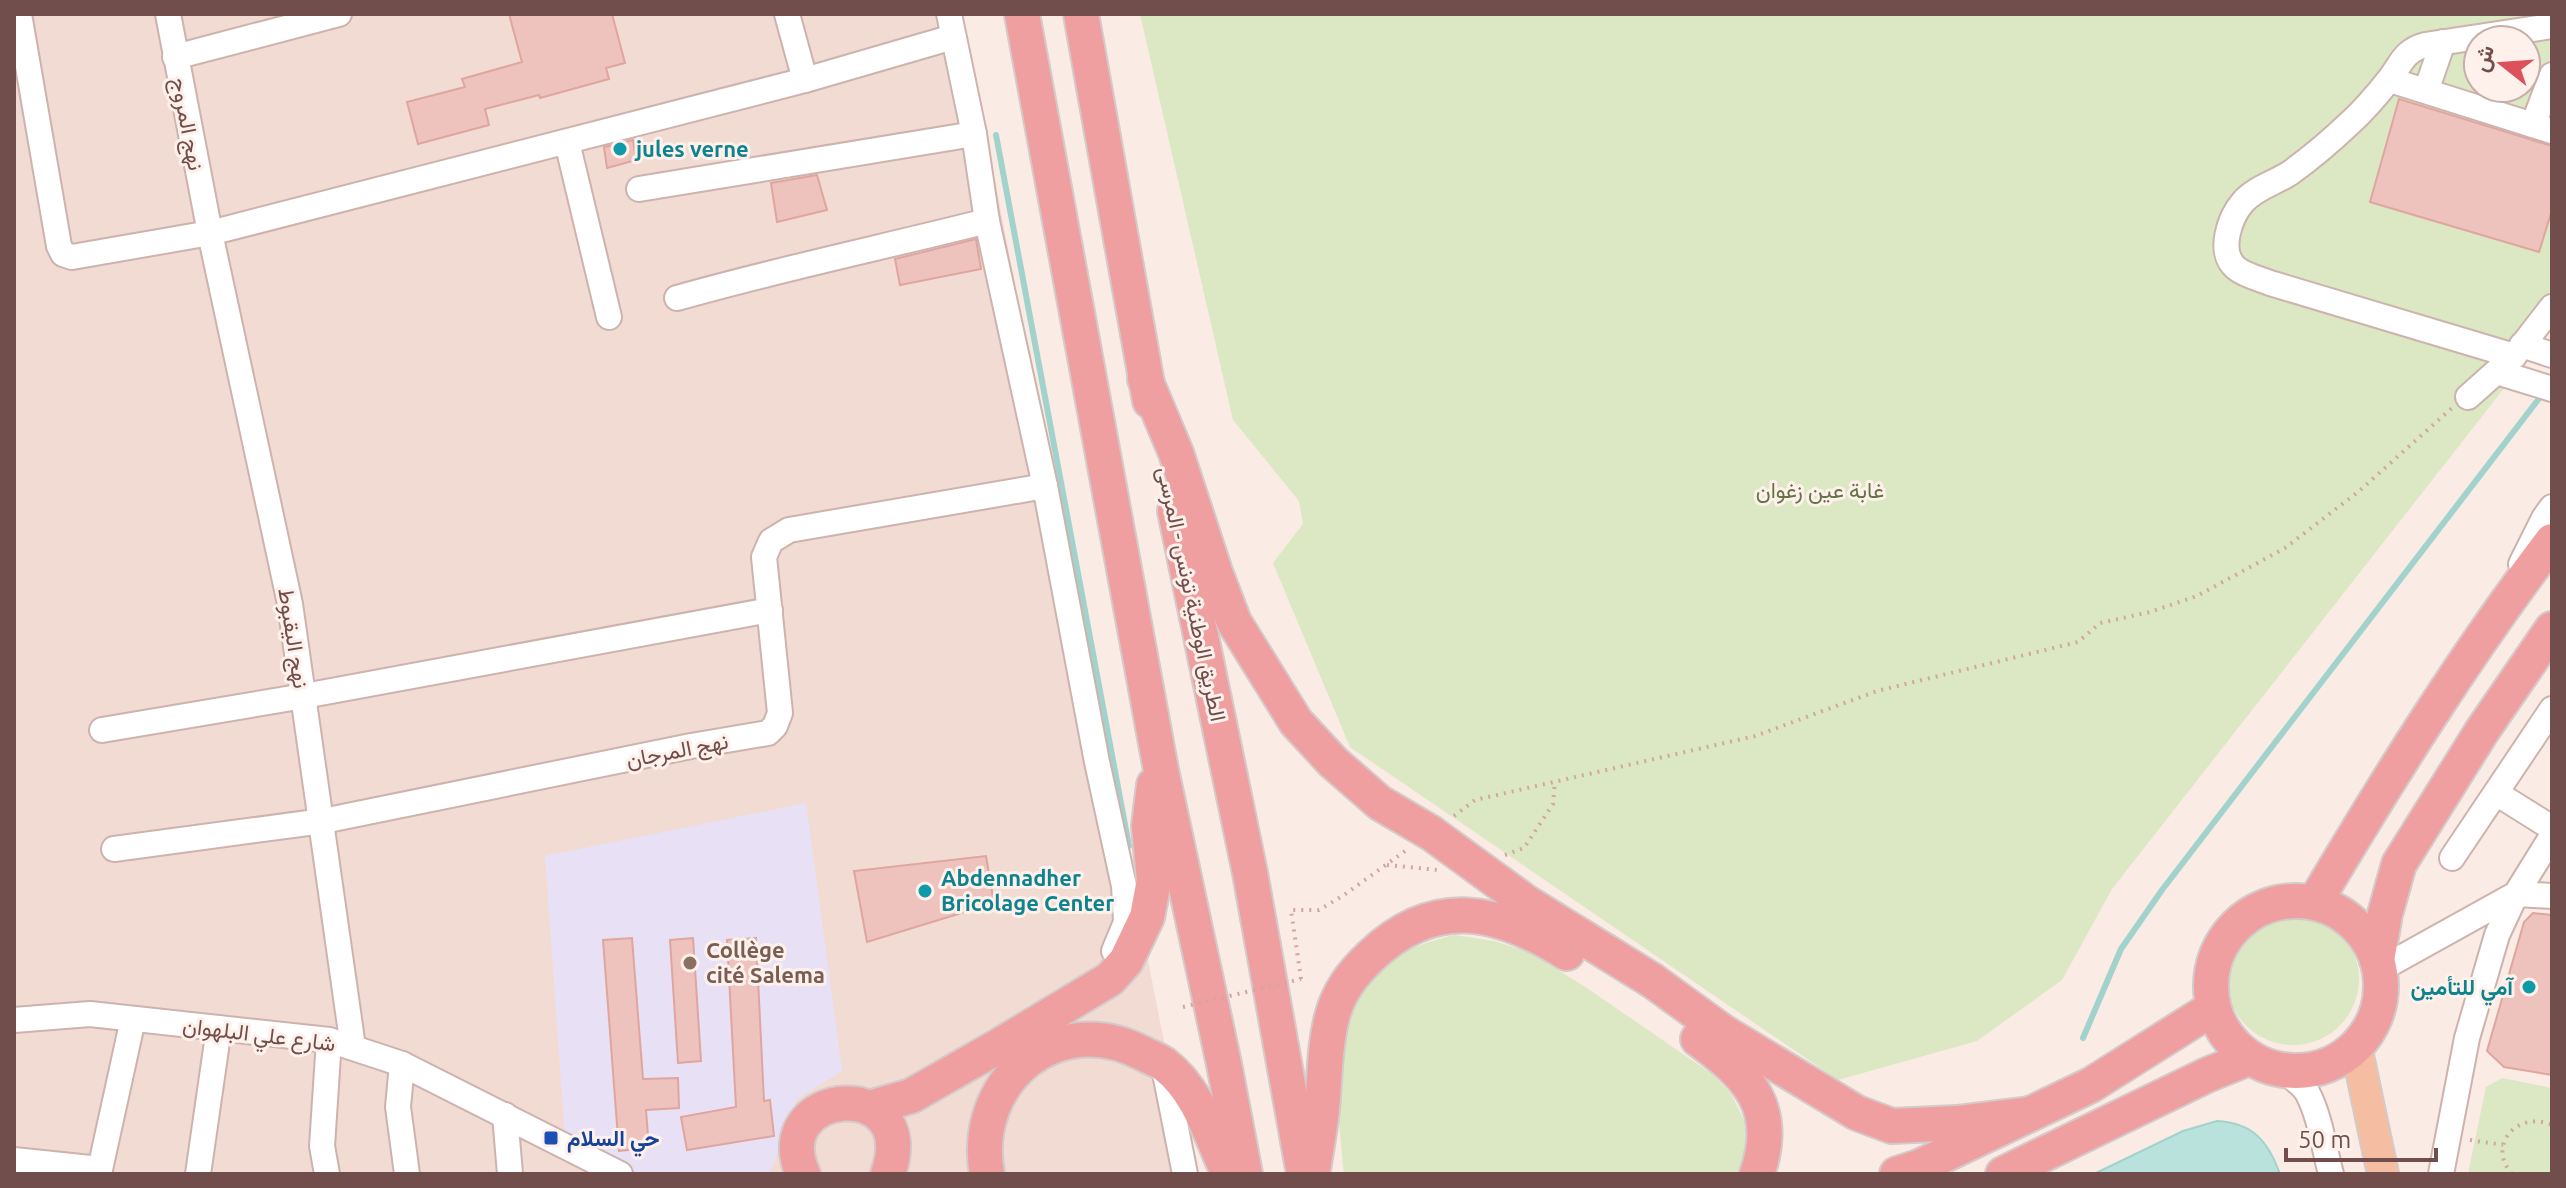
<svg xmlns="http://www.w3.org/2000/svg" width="2566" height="1188" font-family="Ubuntu,Vazirmatn,sans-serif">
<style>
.residential{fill:#f1dbd3}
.education{fill:#e8e1f6}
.green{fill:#dce7c3;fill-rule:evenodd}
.water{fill:#bae2dc;stroke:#a1d3cc;stroke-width:2}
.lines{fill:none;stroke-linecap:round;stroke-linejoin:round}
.stream{stroke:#a1d3cc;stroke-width:6}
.building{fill:#eec3bd;stroke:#dfa59f;stroke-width:2}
.minor-casing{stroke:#cdb3ae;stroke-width:28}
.major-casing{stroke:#d4cac9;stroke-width:34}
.highway-casing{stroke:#d4cac9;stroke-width:38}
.path{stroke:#d2a6a1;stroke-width:4;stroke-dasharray:2 6;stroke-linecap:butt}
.minor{stroke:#fff;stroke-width:24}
.major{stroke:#f5bda1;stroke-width:30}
.highway{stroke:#f09fa1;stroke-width:34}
.path-bridge{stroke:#d2a6a1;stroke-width:4;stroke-dasharray:2 6;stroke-linecap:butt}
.culture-dot{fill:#0f9aa8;stroke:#fef0ea;stroke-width:3}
.education-dot{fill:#8d6e63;stroke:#fef0ea;stroke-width:3}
.transit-dot{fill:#1a4fb4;stroke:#fef0ea;stroke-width:3}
.labels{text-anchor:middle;stroke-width:6;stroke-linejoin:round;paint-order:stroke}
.street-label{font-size:22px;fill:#714e4b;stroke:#fef0ea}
.culture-label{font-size:22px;font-weight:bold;fill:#0d838f;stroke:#fef0ea;text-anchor:start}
.park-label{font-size:22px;fill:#617644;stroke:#fef0ea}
.education-label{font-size:22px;font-weight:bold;fill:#785e54;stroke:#fef0ea;text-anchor:start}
.transit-label{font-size:22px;font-weight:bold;fill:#164399;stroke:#fef0ea;text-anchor:start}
</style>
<rect width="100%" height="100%" fill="#faebe4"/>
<path class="residential" d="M 14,14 L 962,14 L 1190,1174 L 14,1174 Z"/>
<path class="education" d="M 806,803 L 842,1071 L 797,1099 L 772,1168 L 767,1174 L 638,1174 L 565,1137 L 545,856 Z"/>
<g class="green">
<path d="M 1140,14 L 2552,14 L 2552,327 L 2112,889 L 2062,980 L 1977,1041 L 1838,1080 L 1350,747 L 1273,563 L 1303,524 L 1299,501 L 1233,420 ZM 2478,40 L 2526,40 L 2526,88 L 2478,88 Z"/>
<circle cx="2293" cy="979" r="66"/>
<path d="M 1454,935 L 1494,941 L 1529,952 L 1584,986 L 1712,1074 L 1731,1094 L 1748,1128 L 1744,1158 L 1738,1174 L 1344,1174 C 1338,1114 1329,1053 1359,997 C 1362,990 1366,981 1371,976 C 1393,952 1424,943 1454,935 Z"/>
<path d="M 2502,1078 L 2552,1088 L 2552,1174 L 2468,1174 L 2486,1087 Z"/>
</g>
<path class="water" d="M 2217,1121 C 2253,1123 2268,1141 2280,1174 L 2094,1174 L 2183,1131 Z"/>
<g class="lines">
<g class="stream">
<path d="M 996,135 L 1129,846"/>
<path d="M 2083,1038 L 2121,949 L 2162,890 L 2544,392"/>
</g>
</g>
<g class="building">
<path d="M 509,14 L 612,14 L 625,63 L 606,68 L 609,79 L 540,98 L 539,95 L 485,109 L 489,125 L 418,144 L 407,102 L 465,87 L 462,79 L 522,62 Z"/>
<path d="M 2399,99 L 2552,146 L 2552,210 L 2539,252 L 2370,202 Z"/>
<path d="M 633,140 L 636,160 L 607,168 L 604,147 Z"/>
<path d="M 817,175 L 827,210 L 777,222 L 771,183 Z"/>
<path d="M 976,239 L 981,269 L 900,285 L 895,259 Z"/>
<path d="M 986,856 L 994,903 L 867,942 L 854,871 Z"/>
<path d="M 2533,913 L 2552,915 L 2552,1075 L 2504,1067 L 2487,1051 L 2524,922 Z"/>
<path d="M 632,938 L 643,1079 L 678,1078 L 679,1108 L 646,1110 L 649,1148 L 619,1151 L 603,940 Z"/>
<path d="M 693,938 L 701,1061 L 678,1063 L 670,940 Z"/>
<path d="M 756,938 L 764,1101 L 770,1100 L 774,1136 L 687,1150 L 681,1117 L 736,1107 L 727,940 Z"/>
</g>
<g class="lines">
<g class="minor-casing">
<g id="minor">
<path d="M 19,14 L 59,246 L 63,254 L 72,257 L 210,233 L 805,80 L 953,37"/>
<path d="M 168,14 L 210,233 L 290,604 L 353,1047"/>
<path d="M 787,14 L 805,80"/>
<path d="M 949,14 L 974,134 L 987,221 L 1045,486 L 1097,762 L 1124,886 L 1126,922 L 1114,951"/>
<path d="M 175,57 L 339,14"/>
<path d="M 2390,80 L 2552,131"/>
<path d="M 2426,91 L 2443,42"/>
<path d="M 2533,125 L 2552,75"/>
<path d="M 567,142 L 609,317"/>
<path d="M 639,189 L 974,134"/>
<path d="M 677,298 C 779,269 884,247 987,221"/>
<path d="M 2522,345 L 2552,355"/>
<path d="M 2514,356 L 2270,283 C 2260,279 2244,275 2236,268 C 2217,252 2230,217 2243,202 C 2255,188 2275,183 2290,173 C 2311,158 2332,140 2351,122 C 2364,110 2377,95 2388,81 C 2401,65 2403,51 2425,45 L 2552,26"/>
<path d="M 2497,372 L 2552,389"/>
<path d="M 2468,397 L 2514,356 L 2552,307"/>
<path d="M 2521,564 L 2544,518 L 2552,507"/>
<path d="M 102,730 L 304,696 L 770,610"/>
<path d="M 2496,793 L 2552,828"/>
<path d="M 114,849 L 323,821 L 691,746 L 768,733 L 775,726 L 780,713 L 764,557 L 771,541 L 789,530 L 1045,486"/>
<path d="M 2452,858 L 2552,709"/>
<path d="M 2379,970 L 2516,894 L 2552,896"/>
<path d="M 14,1020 L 90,1014 L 329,1040 L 402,1064 L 620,1174"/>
<path d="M 1163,1063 L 1185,1174"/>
<path d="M 402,1064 L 398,1107 L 407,1174"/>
<path d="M 2283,1071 C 2292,1077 2301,1083 2307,1092 C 2320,1116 2324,1148 2331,1174"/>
<path d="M 505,1115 L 510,1174"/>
<path d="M 14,1160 L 100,1169"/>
<path d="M 99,1174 L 133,1019"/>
<path d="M 198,1174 L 219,1028"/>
<path d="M 327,1174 L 322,1146 L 329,1040"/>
<path d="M 2441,1174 L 2467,1038 L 2497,935 L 2516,894 L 2552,836"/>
</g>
</g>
<g class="major-casing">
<path id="major" d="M 2356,1046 L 2383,1174"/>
</g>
<g class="highway-casing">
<g id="highway">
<path d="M 1022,14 L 1161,770 L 1224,1064 L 1245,1174"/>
<path d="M 1081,14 L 1150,401"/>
<path d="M 1145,379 L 1176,453 L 1215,572 L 1234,622 L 1296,722 L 1333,762 L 1380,803 L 1431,833 L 1527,903 L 1653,981 L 1723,1032 L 1857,1113 L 1892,1126 L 1957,1123 L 2030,1114"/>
<path d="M 1175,511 L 1250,873 L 1304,1174"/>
<circle cx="2296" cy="986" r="85"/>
<path d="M 2315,902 C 2388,779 2465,655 2552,541"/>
<path d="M 2377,960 L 2385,914 L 2399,864 L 2482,731 L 2552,629"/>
<path d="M 1698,1039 C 1749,1076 1780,1108 1757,1174"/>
<path d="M 869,1108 L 911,1096 L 997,1047 L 1110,979 L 1126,961 L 1147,917 L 1154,880 L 1149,826 L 1154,785"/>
<path d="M 1313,1170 C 1316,1149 1320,1129 1322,1109 C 1325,1078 1324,1048 1332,1017 C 1339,991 1352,974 1371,956 C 1435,895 1498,910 1567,953"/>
<path d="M 803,1174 C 764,1087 923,1073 888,1174"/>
<path d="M 987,1174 C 970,1081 1057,1007 1144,1054 C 1151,1058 1159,1060 1165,1065 C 1199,1091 1211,1137 1229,1174"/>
<path d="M 1897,1174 L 1919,1167 L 2091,1085 L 2213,1008"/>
<path d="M 2003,1174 L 2207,1075 L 2249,1058"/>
</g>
</g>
<g class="path">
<path d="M 1454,816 L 1475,800 L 1755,736 L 1877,691 L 2078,642 L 2100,623 L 2150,612 L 2197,596 L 2285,548 L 2358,492 L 2452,408"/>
<path d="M 1505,855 L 1524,848 L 1553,804 L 1555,781"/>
<path d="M 1387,865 L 1438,870"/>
<path d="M 1301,979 L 1291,910 L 1319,910 L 1344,895 L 1408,849"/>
<path d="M 2470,1140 L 2503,1145"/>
<path d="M 2512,1174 C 2486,1145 2518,1110 2552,1125"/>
</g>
<use href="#minor" class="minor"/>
<use href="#major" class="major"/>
<use href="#highway" class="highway"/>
<path class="path-bridge" d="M 1183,1007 L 1301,979"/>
</g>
<g class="culture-dot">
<circle cx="620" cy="149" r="8"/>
<circle cx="925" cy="891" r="8"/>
<circle cx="2529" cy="987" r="8"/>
</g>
<circle class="education-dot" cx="690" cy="963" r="8"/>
<rect class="transit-dot" x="543" y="1130" width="16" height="16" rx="4"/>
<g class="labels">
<g class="street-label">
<text transform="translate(188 124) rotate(79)" y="8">نهج المروج</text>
<text transform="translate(1192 594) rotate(78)" y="8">الطريق الوطنية تونس - المرسى</text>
<text transform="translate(294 638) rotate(81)" y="8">نهج اليقبوط</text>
<text transform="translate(677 750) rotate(-11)" y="8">نهج المرجان</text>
<text transform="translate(259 1034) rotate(7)" y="8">شارع علي البلهوان</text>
</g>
<g class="culture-label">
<text x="636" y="157">jules verne</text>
<text x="941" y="886">Abdennadher<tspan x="941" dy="25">Bricolage Center</tspan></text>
<text x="2513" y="995" text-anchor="end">آمي للتأمين</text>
</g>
<g class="park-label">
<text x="1820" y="498">غابة عين زغوان</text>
</g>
<g class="education-label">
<text x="706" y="958">Collège<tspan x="706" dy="25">cité Salema</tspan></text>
</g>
<g class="transit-label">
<text x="567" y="1146">حي السلام</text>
</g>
</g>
<rect width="2566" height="1188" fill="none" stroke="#714e4b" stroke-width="32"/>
<g transform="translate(2502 64) rotate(287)"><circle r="38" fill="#fef0ea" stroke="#c6afaa" stroke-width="2"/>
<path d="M0-6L14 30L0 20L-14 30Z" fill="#dc515b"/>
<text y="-12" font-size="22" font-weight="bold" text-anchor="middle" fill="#714e4b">ش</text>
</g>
<path d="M2286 1148v12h150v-12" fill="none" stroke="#714e4b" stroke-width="4"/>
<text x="2298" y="1148" font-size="24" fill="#714e4b" stroke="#fef0ea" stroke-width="6" paint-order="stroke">50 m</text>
</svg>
